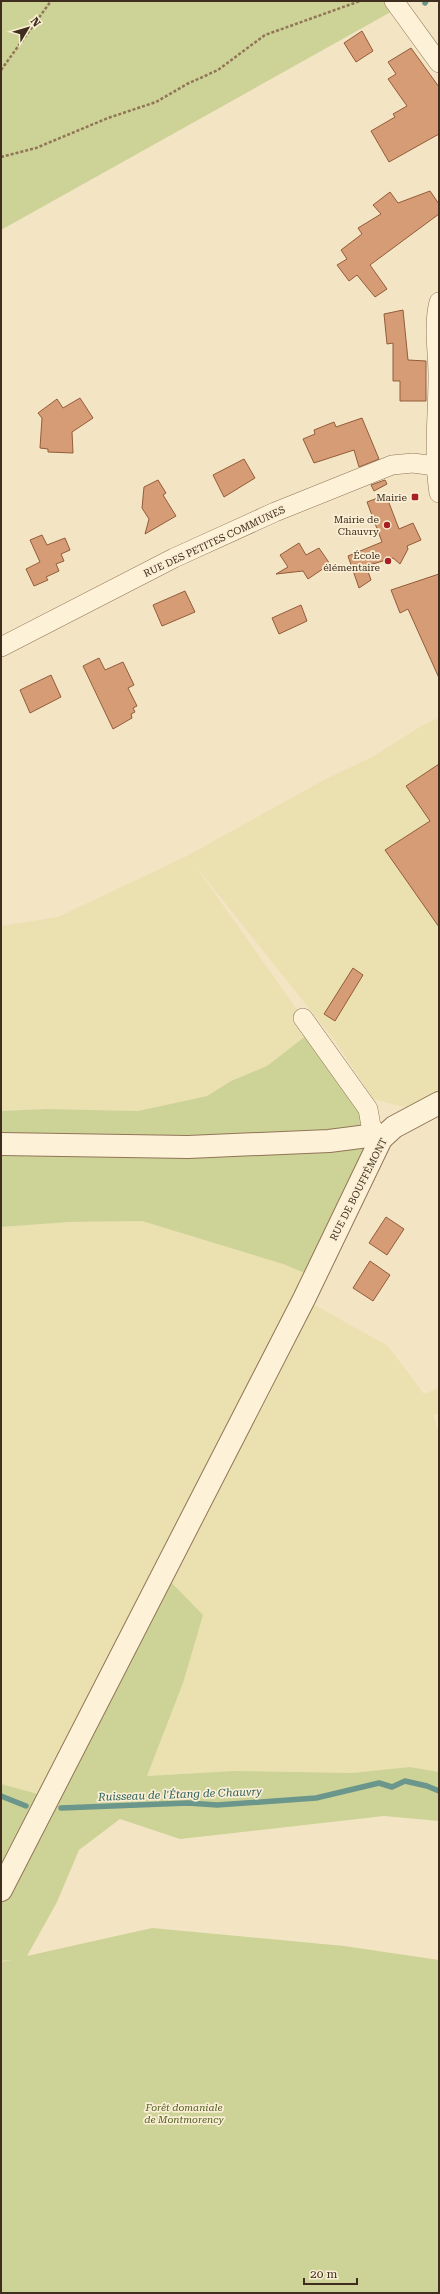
<svg xmlns="http://www.w3.org/2000/svg" width="440" height="2294" font-family="'Roboto Serif',serif">
<style>
.farmland{fill:#eae0b0}
.green{fill:#cdd396}
.lines{fill:none;stroke-linecap:round;stroke-linejoin:round}
.stream{stroke:#6b968b;stroke-width:5.5}
.building{fill:#d69c75;stroke:#935c3a}
.minor-casing{stroke:#917557;stroke-width:20}
.tertiary-casing{stroke:#917557;stroke-width:24}
.path{stroke:#917557;stroke-width:2.5;stroke-dasharray:3 2;stroke-linecap:butt}
.minor{stroke:#fdf1d8;stroke-width:19}
.tertiary{stroke:#fdf1d8;stroke-width:22}
.poi-dot{fill:#a81f22;stroke:#faeed4;stroke-width:1.5}
.labels{text-anchor:middle;stroke-width:3.5;stroke-linejoin:round;paint-order:stroke}
.poi-label{font-size:10px;fill:#3f2d1d;stroke:#faeed4;text-anchor:end}
.street-label{font-size:10px;fill:#3f2d1d;stroke:#faeed4}
.park-label{font-size:10px;font-style:italic;fill:#505e21;stroke:#faeed4}
.water-label{font-size:11px;font-style:italic;fill:#2b615c;stroke:#faeed4}
</style>
<rect width="100%" height="100%" fill="#f3e4c4"/>
<g class="farmland">
<path d="M 439,718 L 439,1094 L 408,1108 L 373,1099 L 335,1041 L 194,864 L 312,1031 L 267,1066 L 231,1081 L 207,1096 L 138,1111 L 46,1109 L 1,1111 L 1,926 L 58,917 L 187,856 L 324,780 L 372,757 L 423,725 Z"/>
<path d="M 142,1221 L 283,1264 L 314,1277 L 304,1299 L 388,1346 L 424,1394 L 439,1388 L 439,1415 L 433,1414 L 439,1434 L 439,1772 L 410,1767 L 352,1773 L 234,1771 L 147,1776 L 183,1683 L 49,1797 L 1,1784 L 1,1227 L 69,1222 Z"/>
</g>
<g class="green">
<path d="M 1,1 L 394,1 L 398,8 L 1,230 Z"/>
<path d="M 312,1031 L 381,1134 L 314,1277 L 283,1264 L 142,1221 L 69,1222 L 1,1227 L 1,1111 L 46,1109 L 138,1111 L 207,1096 L 231,1081 L 267,1066 Z"/>
<path d="M 163,1574 L 203,1615 L 183,1683 L 147,1776 L 234,1771 L 352,1773 L 410,1767 L 439,1772 L 439,1821 L 384,1816 L 180,1839 L 120,1819 L 79,1850 L 57,1902 L 27,1956 L 152,1928 L 344,1946 L 439,1960 L 439,2293 L 1,2293 L 1,1962 L 11,1960 L 1,1961 L 1,1784 L 49,1797 Z"/>
</g>
<g class="lines">
<g class="stream">
<path d="M 425,3 L 426,1"/>
<path d="M 1,1796 L 26,1806"/>
<path d="M 61,1808 L 188,1803 L 217,1805 L 316,1798 L 379,1783 L 392,1787 L 405,1781 L 427,1786 L 439,1791"/>
</g>
</g>
<g class="building">
<path d="M 362,31 L 373,51 L 356,62 L 344,43 Z"/>
<path d="M 411,48 L 439,87 L 439,134 L 389,162 L 371,131 L 395,117 L 393,114 L 407,106 L 388,79 L 396,74 L 388,62 Z"/>
<path d="M 430,191 L 439,204 L 439,214 L 370,265 L 387,289 L 375,297 L 357,275 L 349,281 L 337,265 L 347,259 L 341,250 L 362,234 L 358,228 L 381,214 L 373,205 L 390,192 L 398,203 Z"/>
<path d="M 403,310 L 408,360 L 426,361 L 426,401 L 400,401 L 400,381 L 393,381 L 393,343 L 387,344 L 384,314 Z"/>
<path d="M 80,398 L 93,418 L 72,432 L 73,453 L 48,452 L 48,449 L 40,448 L 42,418 L 38,413 L 57,399 L 63,408 Z"/>
<path d="M 362,418 L 379,459 L 359,467 L 354,450 L 314,463 L 303,439 L 315,434 L 314,430 L 334,422 L 336,427 Z"/>
<path d="M 244,459 L 255,478 L 224,497 L 213,475 Z"/>
<path d="M 158,480 L 166,493 L 163,495 L 176,516 L 145,534 L 149,519 L 142,508 L 144,487 Z"/>
<path d="M 385,480 L 387,484 L 374,491 L 371,485 Z"/>
<path d="M 386,495 L 399,529 L 413,523 L 421,540 L 407,546 L 408,549 L 400,564 L 393,558 L 366,566 L 371,580 L 359,588 L 348,556 L 382,542 L 367,502 Z"/>
<path d="M 42,535 L 47,545 L 65,538 L 70,550 L 61,554 L 64,561 L 56,564 L 59,571 L 46,577 L 48,580 L 34,586 L 26,569 L 40,562 L 30,540 Z"/>
<path d="M 299,543 L 306,555 L 319,548 L 330,564 L 308,579 L 303,571 L 276,574 L 288,567 L 280,555 Z"/>
<path d="M 439,574 L 439,678 L 408,609 L 400,613 L 391,590 Z"/>
<path d="M 185,591 L 195,612 L 162,626 L 153,605 Z"/>
<path d="M 301,605 L 307,621 L 279,634 L 272,618 Z"/>
<path d="M 99,658 L 105,670 L 123,662 L 134,685 L 128,688 L 137,706 L 133,708 L 135,712 L 131,714 L 132,718 L 113,729 L 83,666 Z"/>
<path d="M 51,675 L 61,697 L 30,713 L 20,690 Z"/>
<path d="M 439,764 L 439,927 L 385,850 L 430,821 L 406,786 Z"/>
<path d="M 353,968 L 363,975 L 335,1021 L 324,1014 Z"/>
<path d="M 386,1217 L 404,1229 L 387,1255 L 369,1243 Z"/>
<path d="M 370,1261 L 390,1275 L 373,1301 L 353,1288 Z"/>
</g>
<g class="lines">
<g class="minor-casing">
<g id="minor">
<path d="M 394,1 L 439,63"/>
<path d="M 439,302 C 433,326 438,352 438,376 C 438,416 433,454 439,493"/>
<path d="M 1,647 L 174,558 L 275,512 L 392,465 L 413,463 L 435,466"/>
<path d="M 303,1018 L 368,1109 L 371,1126 L 381,1139"/>
</g>
</g>
<g class="tertiary-casing">
<g id="tertiary">
<path d="M 1,1144 L 188,1147 L 329,1141 L 368,1136 L 381,1139"/>
<path d="M 1,1890 L 304,1299 L 381,1139 L 394,1127 L 439,1103"/>
</g>
</g>
<g class="path">
<path d="M 1,70 L 51,1"/>
<path d="M 1,157 L 36,148 L 108,118 L 156,102 L 187,84 L 218,70 L 265,35 L 360,1"/>
</g>
<use href="#minor" class="minor"/>
<use href="#tertiary" class="tertiary"/>
</g>
<g class="poi-dot">
<rect x="411" y="493" width="8" height="8" rx="2"/>
<circle cx="387" cy="525" r="4"/>
<circle cx="388" cy="561" r="4"/>
</g>
<g class="labels">
<g class="poi-label">
<text x="407" y="501">Mairie</text>
<text x="379" y="523">Mairie de<tspan x="379" dy="12">Chauvry</tspan></text>
<text x="380" y="559">École<tspan x="380" dy="12">élémentaire</tspan></text>
</g>
<g class="street-label">
<text transform="translate(214 541) rotate(-25)" y="4">RUE DES PETITES COMMUNES</text>
<text transform="translate(358 1189) rotate(-63)" y="4">RUE DE BOUFFÉMONT</text>
</g>
<g class="park-label">
<text x="184" y="2111">Forêt domaniale<tspan x="184" dy="12">de Montmorency</tspan></text>
</g>
<g class="water-label">
<text transform="translate(180 1794) rotate(-2)" y="4">Ruisseau de l'Étang de Chauvry</text>
</g>
</g>
<rect width="440" height="2294" fill="none" stroke="#3f2d1d" stroke-width="4"/>
<g transform="translate(28 28) rotate(52)" stroke="#faeed4" stroke-width="3" paint-order="stroke">
<path d="M0-3L7 15L0 10L-7 15Z" fill="#3f2d1d"/>
<text y="-6" font-size="11" font-weight="bold" text-anchor="middle" fill="#3f2d1d">N</text>
</g>
<path d="M304 2278v6h53v-6" fill="none" stroke="#3f2d1d" stroke-width="2"/>
<text x="310" y="2278" font-size="12" fill="#3f2d1d" stroke="#faeed4" stroke-width="3" paint-order="stroke">20 m</text>
</svg>
